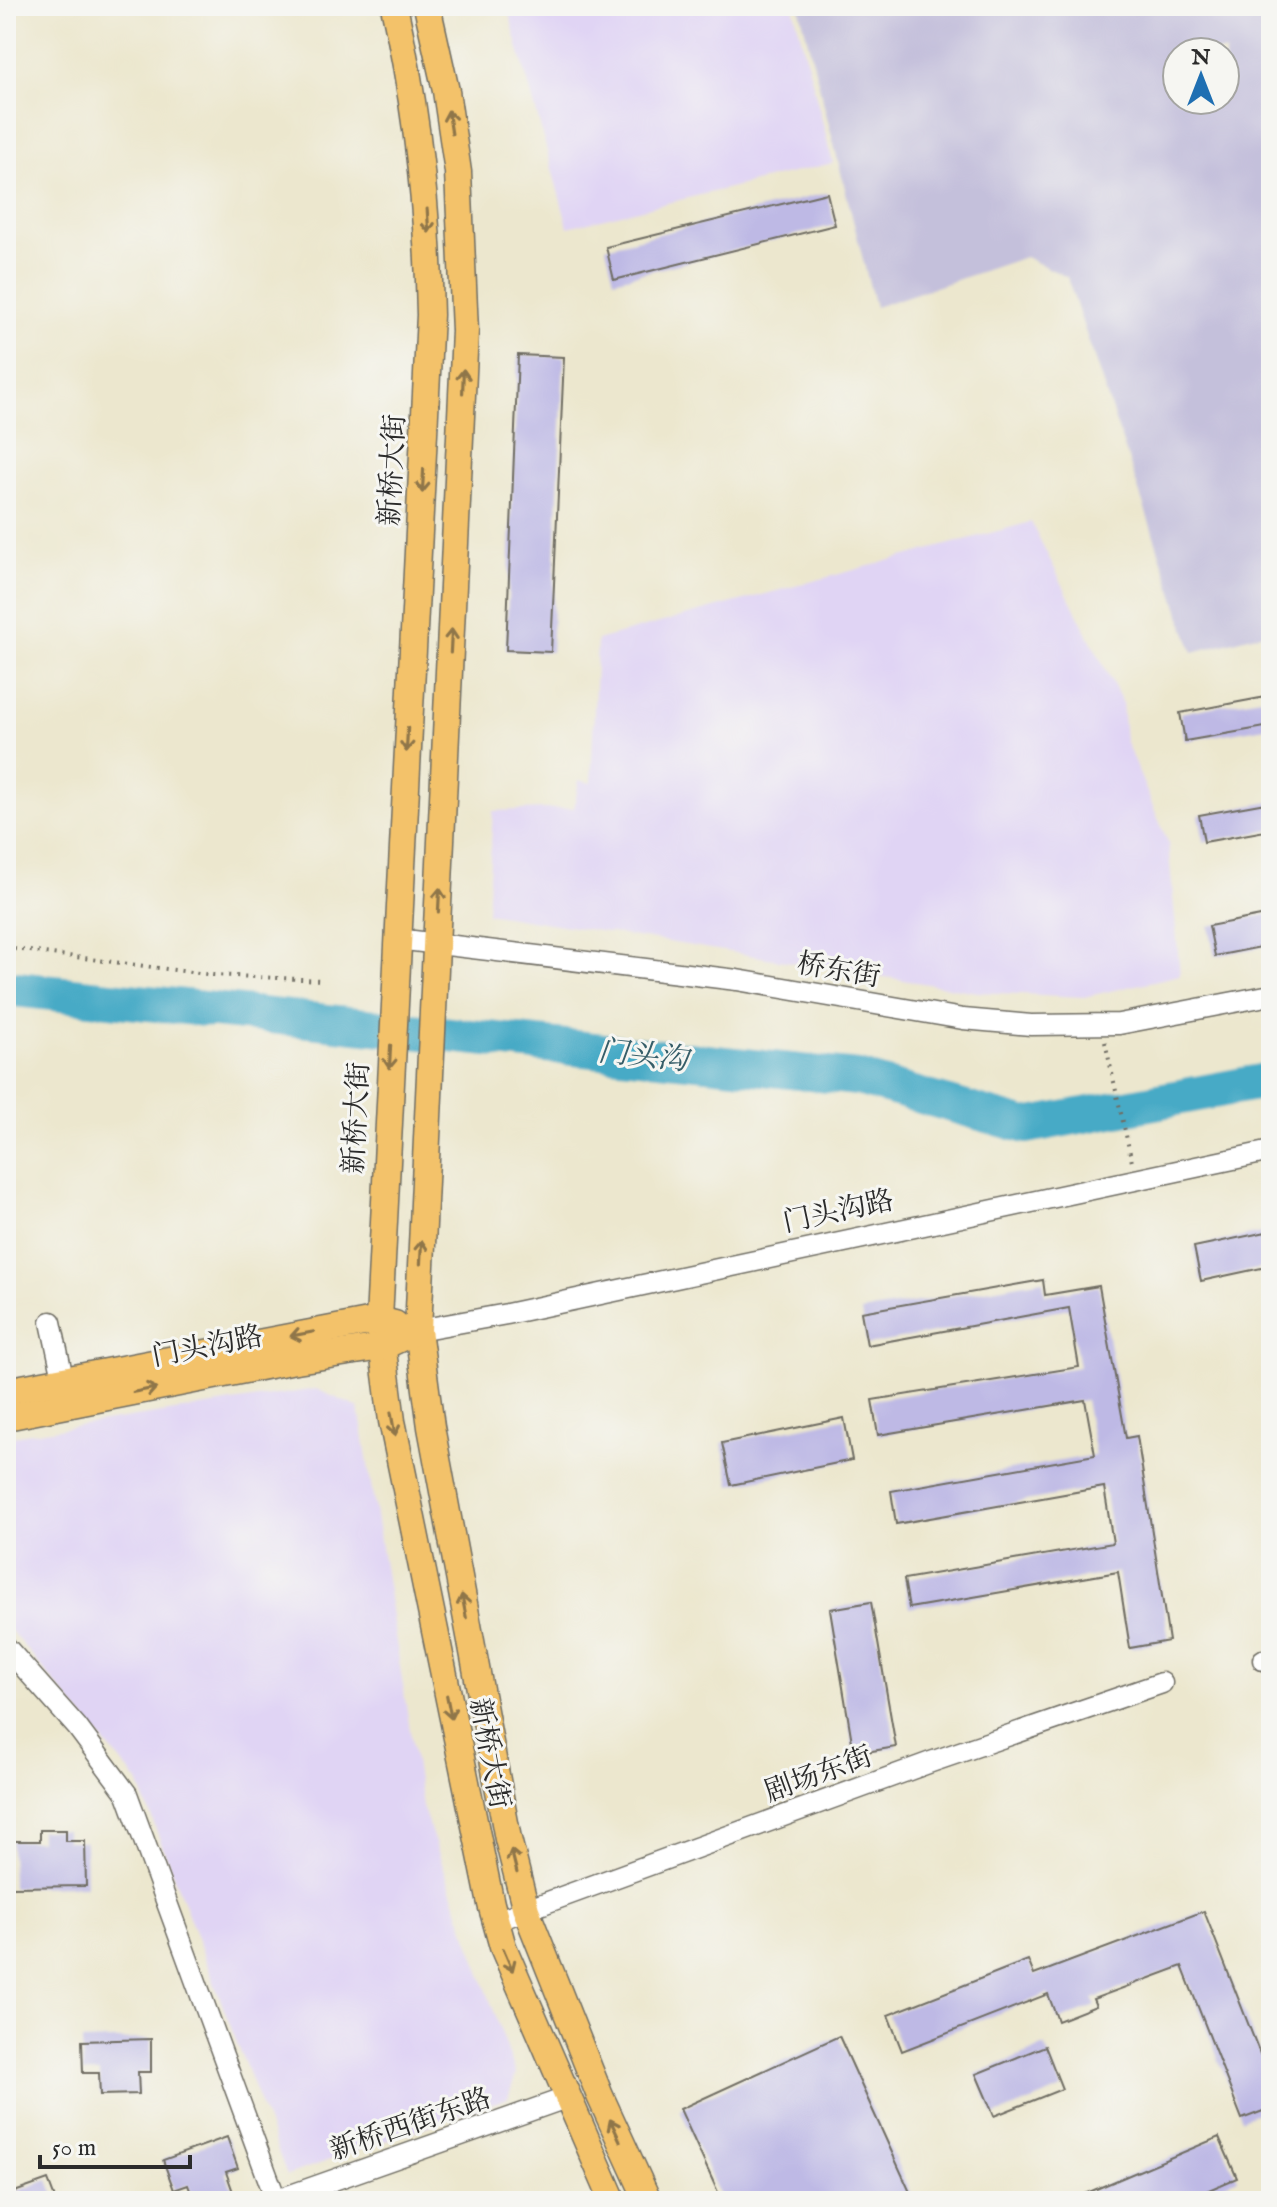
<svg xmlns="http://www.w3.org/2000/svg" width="1277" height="2207" font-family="'IM FELL English','Noto Serif SC',serif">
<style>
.built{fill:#e0d4f4}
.industrial{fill:#c4c0db;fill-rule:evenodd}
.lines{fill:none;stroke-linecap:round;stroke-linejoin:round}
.river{stroke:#46aac6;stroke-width:36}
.building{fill:#beb9e5}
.minor-casing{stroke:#6f6d64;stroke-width:23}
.major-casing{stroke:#6f6d64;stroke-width:29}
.path{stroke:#6f6d64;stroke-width:4;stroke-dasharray:2 6;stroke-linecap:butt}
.minor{stroke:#fff;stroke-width:20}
.major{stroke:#f3c26a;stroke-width:26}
.oneway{stroke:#8f764a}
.labels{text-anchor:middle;stroke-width:6;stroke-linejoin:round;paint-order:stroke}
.street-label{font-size:28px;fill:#2b2b2b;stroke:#f6f6f2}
.water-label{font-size:30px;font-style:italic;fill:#365e69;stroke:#f6f6f2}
</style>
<rect width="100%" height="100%" fill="#f6f6f2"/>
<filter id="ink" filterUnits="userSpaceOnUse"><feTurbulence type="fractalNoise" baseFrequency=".0125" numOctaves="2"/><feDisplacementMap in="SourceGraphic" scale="16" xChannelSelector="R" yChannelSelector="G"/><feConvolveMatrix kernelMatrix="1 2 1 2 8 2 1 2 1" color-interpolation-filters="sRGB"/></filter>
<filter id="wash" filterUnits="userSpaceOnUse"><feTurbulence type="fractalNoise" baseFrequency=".006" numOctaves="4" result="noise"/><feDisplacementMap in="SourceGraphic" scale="32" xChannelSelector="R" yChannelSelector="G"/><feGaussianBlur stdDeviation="1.8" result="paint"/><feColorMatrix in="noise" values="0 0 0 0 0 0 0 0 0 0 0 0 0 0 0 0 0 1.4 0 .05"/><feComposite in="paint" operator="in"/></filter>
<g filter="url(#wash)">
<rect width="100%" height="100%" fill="#ece7ce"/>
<g class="built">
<path d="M 507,6 L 793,6 L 833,163 L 568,227 Z"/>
<path d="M 1031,522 L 1122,702 L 1125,740 L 1168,842 L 1180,975 L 1084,997 L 978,992 L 487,913 L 493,811 L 574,808 L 579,780 L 591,783 L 597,640 Z"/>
<path d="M 316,1389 L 359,1408 L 422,1806 L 516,2074 L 508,2098 L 287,2175 L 138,1782 L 6,1625 L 6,1437 Z"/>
</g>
<path class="industrial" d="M 799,6 L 1271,6 L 1271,631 L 1193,652 L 1067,277 L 1025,257 L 875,307 ZM 1177,52 L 1225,52 L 1225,100 L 1177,100 Z"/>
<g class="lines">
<path class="river" d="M 6,988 L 858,1078 L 1026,1126 L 1271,1080"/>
</g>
<g id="blocks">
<g class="building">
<path d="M 827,193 L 835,225 L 614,280 L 606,247 Z"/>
<path d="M 518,355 L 564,357 L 551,652 L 506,650 Z"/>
<path d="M 1271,696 L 1271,726 L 1185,741 L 1180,713 Z"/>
<path d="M 1271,802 L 1271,830 L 1204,842 L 1199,815 Z"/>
<path d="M 1271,914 L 1271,945 L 1215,956 L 1209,926 Z"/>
<path d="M 1271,1231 L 1271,1266 L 1201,1281 L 1194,1247 Z"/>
<path d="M 1043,1280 L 1045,1295 L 1099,1286 L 1126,1438 L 1137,1436 L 1169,1641 L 1130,1648 L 1118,1572 L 909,1608 L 904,1579 L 1113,1543 L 1104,1487 L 896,1524 L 891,1491 L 1095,1455 L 1085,1400 L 878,1435 L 872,1400 L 1079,1367 L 1069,1308 L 867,1345 L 861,1312 Z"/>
<path d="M 844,1418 L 852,1460 L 731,1485 L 722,1443 Z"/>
<path d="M 871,1602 L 896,1747 L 854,1754 L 830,1609 Z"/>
<path d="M 40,1830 L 66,1830 L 66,1841 L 85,1841 L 86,1886 L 12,1887 L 11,1841 L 40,1841 Z"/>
<path d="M 1204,1911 L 1271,2082 L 1271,2108 L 1242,2119 L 1182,1966 L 1093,1999 L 1096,2006 L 1058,2021 L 1048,1994 L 902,2051 L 888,2015 L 1028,1960 L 1034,1975 Z"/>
<path d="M 839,2036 L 914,2201 L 722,2201 L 680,2109 Z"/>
<path d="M 151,2039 L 151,2072 L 138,2072 L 139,2094 L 100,2095 L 99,2073 L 83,2073 L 82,2041 Z"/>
<path d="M 1045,2046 L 1062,2089 L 994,2116 L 976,2074 Z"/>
<path d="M 227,2137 L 238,2168 L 226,2172 L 233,2192 L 209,2201 L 194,2201 L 188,2185 L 174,2190 L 163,2160 Z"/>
<path d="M 1219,2137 L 1237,2178 L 1183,2201 L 1068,2201 Z"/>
<path d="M 48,2180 L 56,2201 L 6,2201 L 6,2195 Z"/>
</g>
</g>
</g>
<g filter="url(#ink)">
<use href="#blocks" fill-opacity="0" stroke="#6f6d64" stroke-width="2"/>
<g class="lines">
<g class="minor-casing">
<g id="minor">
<path d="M 397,939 L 737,980 L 963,1019 L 1031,1025 L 1119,1024 L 1271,995"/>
<path d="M 51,1322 L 66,1392"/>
<path d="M 418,1330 L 507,1314 L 1271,1151"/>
<path d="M 6,1647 L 77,1727 L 127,1794 L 276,2200"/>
<path d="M 1263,1660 L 1271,1660"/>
<path d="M 496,1921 L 931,1762 L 1162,1683"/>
<path d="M 274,2201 L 566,2098"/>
</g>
</g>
<g class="major-casing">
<g id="major">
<path d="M 394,6 C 417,109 428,209 430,315 L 379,1320 L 392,1421 L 491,1904 L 503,1947 L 613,2201"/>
<path d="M 427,6 L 446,91 L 458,172 L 465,331 L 418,1330 L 431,1427 L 508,1839 L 526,1910 L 600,2096 L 648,2201"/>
<path d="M 6,1391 L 379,1320 L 395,1324"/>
<path d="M 6,1417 L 290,1361 L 382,1347 L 418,1330"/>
</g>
</g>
<g class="path">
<path d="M 6,948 L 213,975 L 322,980"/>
<path d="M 1105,1042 L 1132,1162"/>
</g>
<use href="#minor" class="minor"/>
<use href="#major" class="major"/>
</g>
<defs><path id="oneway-shaft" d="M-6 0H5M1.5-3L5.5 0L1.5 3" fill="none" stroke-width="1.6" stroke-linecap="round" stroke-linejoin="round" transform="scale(2)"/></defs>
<g class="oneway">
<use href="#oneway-shaft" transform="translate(450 122) rotate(-99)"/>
<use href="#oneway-shaft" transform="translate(428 221) rotate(86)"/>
<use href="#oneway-shaft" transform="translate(463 381) rotate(-88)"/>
<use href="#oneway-shaft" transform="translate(423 481) rotate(93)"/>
<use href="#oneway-shaft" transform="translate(451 641) rotate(-87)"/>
<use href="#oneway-shaft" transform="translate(407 740) rotate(93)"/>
<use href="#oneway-shaft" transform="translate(439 900) rotate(-87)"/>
<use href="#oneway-shaft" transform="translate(390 1057) rotate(93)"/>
<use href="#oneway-shaft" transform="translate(421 1252) rotate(-87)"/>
<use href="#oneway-shaft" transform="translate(302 1334) rotate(169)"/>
<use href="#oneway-shaft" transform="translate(145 1390) rotate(-11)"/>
<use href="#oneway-shaft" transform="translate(393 1424) rotate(80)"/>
<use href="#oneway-shaft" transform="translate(464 1606) rotate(-101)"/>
<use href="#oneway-shaft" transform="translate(449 1707) rotate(79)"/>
<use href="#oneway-shaft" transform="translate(514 1861) rotate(-104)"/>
<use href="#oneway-shaft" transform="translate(508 1960) rotate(67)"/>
<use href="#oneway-shaft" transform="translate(615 2130) rotate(-115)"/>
</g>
</g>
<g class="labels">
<g class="street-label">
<text transform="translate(391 470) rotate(-87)" y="10">新桥大街</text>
<text transform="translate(839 969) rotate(10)" y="10">桥东街</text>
<text transform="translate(355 1118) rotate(-87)" y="10">新桥大街</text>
<text transform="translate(838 1210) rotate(-12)" y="10">门头沟路</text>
<text transform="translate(207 1345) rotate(-11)" y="10">门头沟路</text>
<text transform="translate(491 1753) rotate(79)" y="10">新桥大街</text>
<text transform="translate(818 1773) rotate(-20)" y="10">剧场东街</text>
<text transform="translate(410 2123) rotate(-19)" y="10">新桥西街东路</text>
</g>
<g class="water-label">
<text transform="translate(643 1055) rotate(6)" y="10">门头沟</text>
</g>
</g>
<rect width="1277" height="2207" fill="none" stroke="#f6f6f2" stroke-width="32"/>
<g transform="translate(1201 76)"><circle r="38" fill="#f6f6f2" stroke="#a5a5a2" stroke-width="2"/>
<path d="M0-6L14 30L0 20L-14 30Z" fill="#1f6fb2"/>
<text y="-12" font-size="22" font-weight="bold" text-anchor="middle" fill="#2b2b2b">N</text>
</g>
<path d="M40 2155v12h150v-12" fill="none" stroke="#2b2b2b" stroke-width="4"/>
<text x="52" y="2155" font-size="24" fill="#2b2b2b" stroke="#f6f6f2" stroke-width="6" paint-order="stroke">50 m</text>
</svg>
